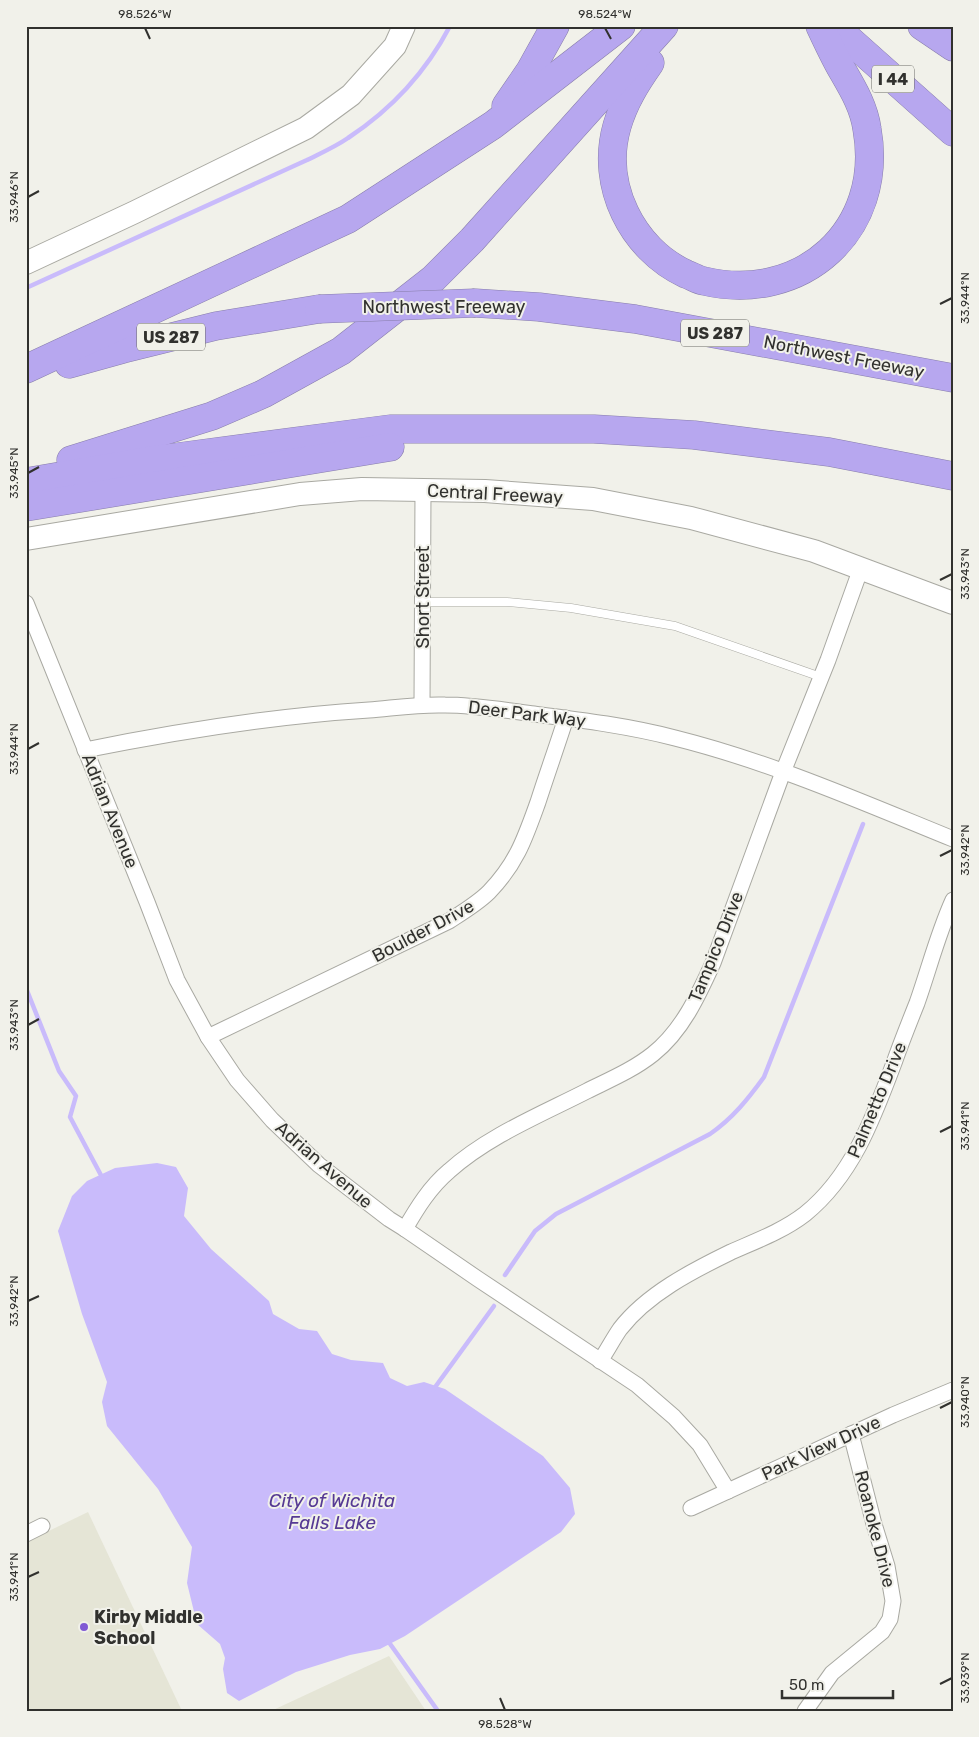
<svg xmlns="http://www.w3.org/2000/svg" width="979" height="1737" font-family="Rubik,sans-serif">
<style>
.built{fill:#e5e5d6}
.water{fill:#c9bbfb}
.lines{fill:none;stroke-linecap:round;stroke-linejoin:round}
.stream{stroke:#c9bbfb;stroke-width:4.5}
.service-casing{stroke:#a9a9a2;stroke-width:9}
.minor-casing{stroke:#a9a9a2;stroke-width:17}
.secondary-casing{stroke:#a9a9a2;stroke-width:24}
.motorway-casing{stroke:#887eab;stroke-width:29}
.service{stroke:#fff;stroke-width:8}
.minor{stroke:#fff;stroke-width:15}
.secondary{stroke:#fff;stroke-width:22}
.motorway{stroke:#b7a7ef;stroke-width:28}
.motorway-bridge-casing{stroke:#887eab;stroke-width:29;stroke-linecap:butt}
.motorway-bridge{stroke:#b7a7ef;stroke-width:28}
.ticks{fill:none;stroke:#31312e;stroke-width:2}
.poi-dot{fill:#805ad4;stroke:#f1f1ea;stroke-width:2}
.labels{text-anchor:middle;stroke-width:4;stroke-linejoin:round;paint-order:stroke}
.shield{fill:#f1f1ea;stroke:#6b6b66;stroke-width:1}
.shield-label{font-size:16px;font-weight:bold;fill:#31312e}
.street-label{font-size:18px;fill:#31312e;stroke:#f1f1ea}
.poi-label{font-size:18px;font-weight:bold;fill:#31312e;stroke:#f1f1ea;text-anchor:start}
.water-label{font-size:19px;font-style:italic;fill:#563a94;stroke:#f1f1ea}
.neatline{fill:none;stroke:#31312e;stroke-width:2}
.ticks-label{font-size:12px;text-anchor:middle;fill:#31312e}
</style>
<rect width="100%" height="100%" fill="#f1f1ea"/>
<g class="built">
<path d="M 88,1512 L 182,1711 L 26,1711 L 26,1542 Z"/>
<path d="M 389,1656 L 426,1711 L 271,1711 Z"/>
</g>
<path class="water" d="M 157,1163 L 176,1167 L 188,1188 L 184,1216 L 211,1249 L 269,1301 L 273,1314 L 299,1329 L 317,1331 L 332,1354 L 351,1360 L 383,1363 L 390,1378 L 407,1386 L 424,1382 L 445,1389 L 543,1456 L 570,1488 L 575,1514 L 561,1532 L 405,1636 L 380,1649 L 350,1655 L 296,1672 L 239,1701 L 227,1693 L 223,1669 L 225,1658 L 220,1644 L 197,1624 L 187,1583 L 192,1547 L 158,1489 L 107,1426 L 102,1402 L 107,1382 L 82,1314 L 58,1231 L 72,1196 L 87,1181 L 115,1168 Z"/>
<g class="lines">
<g class="stream">
<path d="M 26,288 L 307,160 C 321,153 335,147 348,138 C 392,109 425,74 450,26"/>
<path d="M 26,988 L 59,1071 L 76,1096 L 70,1117 L 103,1179"/>
<path d="M 505,1275 L 535,1231 L 556,1214 L 710,1134 C 733,1118 748,1099 764,1077 L 863,824"/>
<path d="M 433,1390 L 494,1306"/>
<path d="M 388,1641 L 438,1711"/>
</g>
<g class="service-casing">
<path id="service" d="M 423,602 L 507,602 L 571,608 L 675,626 L 821,677"/>
</g>
<g class="minor-casing">
<g id="minor">
<path d="M 26,603 L 147,902 L 177,980 L 208,1037 L 237,1080 L 272,1120 L 319,1165 L 389,1219 L 405,1229 L 478,1279 L 637,1385 L 674,1417 L 700,1445 L 728,1491"/>
<path d="M 422,705 L 423,490"/>
<path d="M 85,750 C 179,731 274,716 369,710 C 394,708 419,704 445,705 C 474,705 504,710 534,714 C 581,720 629,726 675,738 C 771,762 862,802 953,839"/>
<path d="M 208,1037 L 449,921 C 463,912 478,903 489,892 C 517,863 525,838 538,802 C 547,774 557,746 566,718"/>
<path d="M 405,1229 C 417,1208 430,1187 449,1171 C 488,1136 540,1115 587,1091 C 609,1080 633,1070 653,1054 C 682,1031 698,996 713,963 L 783,772 L 828,660 L 861,568"/>
<path d="M 600,1361 C 607,1351 613,1339 620,1329 C 647,1294 692,1271 731,1252 C 756,1241 783,1231 805,1214 C 852,1176 873,1119 894,1063 C 901,1043 909,1023 917,1003 C 929,969 938,933 953,900"/>
<path d="M 691,1508 L 893,1415 L 953,1390"/>
<path d="M 26,1534 L 42,1526"/>
<path d="M 805,1711 L 832,1673 L 882,1632 L 890,1619 L 893,1601 L 887,1566 L 874,1524 L 851,1434"/>
</g>
</g>
<g class="secondary-casing">
<g id="secondary">
<path d="M 26,263 L 135,212 L 306,128 L 351,95 L 395,46 L 404,26"/>
<path d="M 26,539 L 300,494 L 362,489 L 485,491 L 593,499 L 691,518 L 814,551 L 953,603"/>
</g>
</g>
<g class="motorway-casing">
<g id="motorway">
<path d="M 834,26 L 953,132"/>
<path d="M 922,26 L 953,47"/>
<path d="M 650,63 C 636,83 624,102 617,126 C 600,185 632,249 686,274 C 692,276 698,280 704,281 C 802,304 885,230 867,129 C 864,107 853,89 842,70 C 834,56 827,41 820,26"/>
<path d="M 506,106 L 530,71 L 555,26"/>
<path d="M 475,303 L 539,307 L 635,319 L 953,378"/>
<path d="M 69,364 L 123,349 L 216,326 L 319,309"/>
<path d="M 26,369 L 348,219 L 493,125 L 621,26"/>
<path d="M 71,460 L 212,416 L 263,394 L 341,351 L 433,279 L 472,240 L 664,26"/>
<path d="M 26,482 L 148,461 L 390,429 L 594,429 L 694,435 L 829,452 L 953,476"/>
<path d="M 26,507 L 390,447"/>
</g>
</g>
<use href="#service" class="service"/>
<use href="#minor" class="minor"/>
<use href="#secondary" class="secondary"/>
<use href="#motorway" class="motorway"/>
<g class="motorway-bridge-casing">
<path id="motorway-bridge" d="M 319,309 L 475,303"/>
</g>
<use href="#motorway-bridge" class="motorway-bridge"/>
</g>
<path class="ticks" d="M 145,28 L 150,39M 605,28 L 611,39M 28,197 L 39,191M 940,304 L 952,298M 28,473 L 39,467M 940,580 L 952,574M 28,749 L 39,743M 940,856 L 952,850M 28,1025 L 39,1019M 940,1132 L 952,1126M 28,1301 L 39,1296M 940,1408 L 952,1402M 28,1577 L 39,1572M 940,1684 L 952,1678M 500,1698 L 505,1710"/>
<circle class="poi-dot" cx="84" cy="1627" r="5"/>
<g class="labels">
<g class="shield">
<rect x="872" y="65.5" width="42" height="27" rx="4"/>
<rect x="681" y="319.5" width="68" height="27" rx="4"/>
<rect x="137" y="323.5" width="68" height="27" rx="4"/>
</g>
<g class="shield-label">
<text x="893" y="85">I 44</text>
<text x="715" y="339">US 287</text>
<text x="171" y="343">US 287</text>
</g>
<g class="street-label">
<text x="444" y="313">Northwest Freeway</text>
<text transform="translate(844 357) rotate(11)" y="6">Northwest Freeway</text>
<text transform="translate(495 494) rotate(3)" y="6">Central Freeway</text>
<text transform="translate(423 597) rotate(-90)" y="6">Short Street</text>
<text transform="translate(527 714) rotate(7)" y="6">Deer Park Way</text>
<text transform="translate(110 811) rotate(68)" y="6">Adrian Avenue</text>
<text transform="translate(423 931) rotate(-28)" y="6">Boulder Drive</text>
<text transform="translate(716 947) rotate(-68)" y="6">Tampico Drive</text>
<text transform="translate(877 1100) rotate(-67)" y="6">Palmetto Drive</text>
<text transform="translate(324 1165) rotate(41)" y="6">Adrian Avenue</text>
<text transform="translate(821 1448) rotate(-25)" y="6">Park View Drive</text>
<text transform="translate(875 1529) rotate(76)" y="6">Roanoke Drive</text>
</g>
<g class="poi-label">
<text x="94" y="1623">Kirby Middle<tspan x="94" dy="21">School</tspan></text>
</g>
<g class="water-label">
<text x="332" y="1507">City of Wichita<tspan x="332" dy="22">Falls Lake</tspan></text>
</g>
</g>
<rect width="979" height="1737" fill="none" stroke="#f1f1ea" stroke-width="55"/>
<path d="M782 1690v8h111v-8" fill="none" stroke="#31312e" stroke-width="2.5"/>
<text x="789" y="1690" font-size="15" fill="#31312e" stroke="#f1f1ea" stroke-width="4" paint-order="stroke">50 m</text>
<rect x="28" y="28" width="924" height="1682" class="neatline"/>
<g class="ticks-label">
<text x="145" y="18">98.526°W</text>
<text x="605" y="18">98.524°W</text>
<text transform="translate(14 197) rotate(-90)" y="4">33.946°N</text>
<text transform="translate(965 298) rotate(-90)" y="4">33.944°N</text>
<text transform="translate(14 473) rotate(-90)" y="4">33.945°N</text>
<text transform="translate(965 574) rotate(-90)" y="4">33.943°N</text>
<text transform="translate(14 749) rotate(-90)" y="4">33.944°N</text>
<text transform="translate(965 850) rotate(-90)" y="4">33.942°N</text>
<text transform="translate(14 1025) rotate(-90)" y="4">33.943°N</text>
<text transform="translate(965 1126) rotate(-90)" y="4">33.941°N</text>
<text transform="translate(14 1301) rotate(-90)" y="4">33.942°N</text>
<text transform="translate(965 1402) rotate(-90)" y="4">33.940°N</text>
<text transform="translate(14 1577) rotate(-90)" y="4">33.941°N</text>
<text transform="translate(965 1678) rotate(-90)" y="4">33.939°N</text>
<text x="505" y="1728">98.528°W</text>
</g>
</svg>
